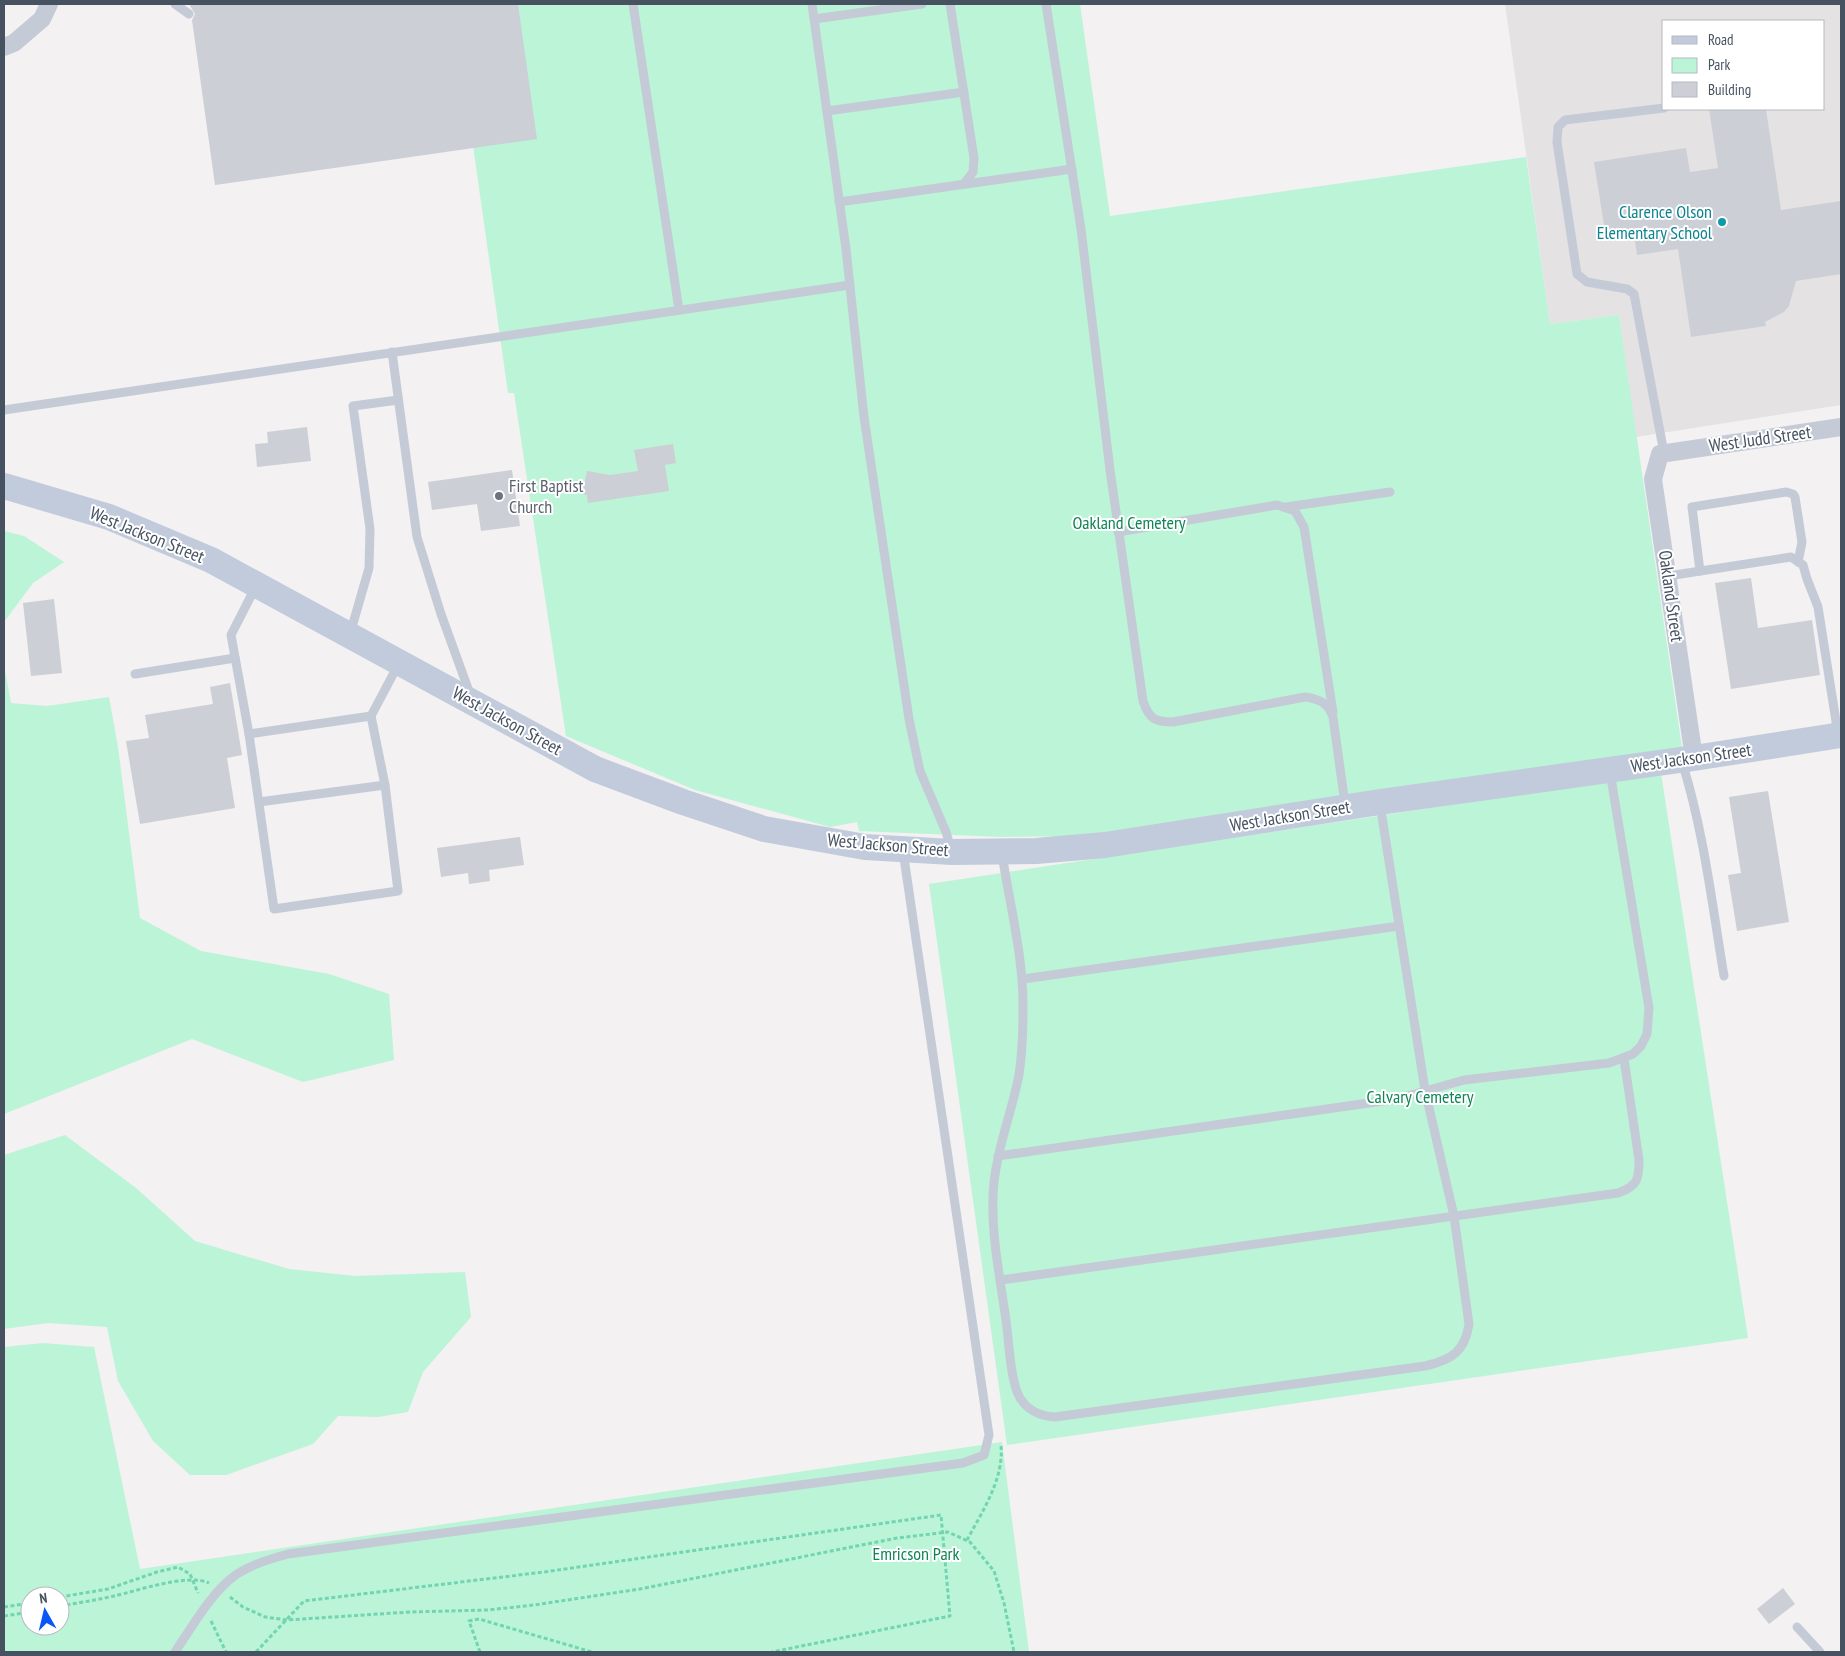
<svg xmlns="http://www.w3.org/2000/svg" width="1845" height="1656" font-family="'PT Sans Narrow',sans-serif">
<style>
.education{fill:#e5e2e3;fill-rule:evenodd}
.green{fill:#bcf4d8;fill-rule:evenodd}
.building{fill:#cdcfd6}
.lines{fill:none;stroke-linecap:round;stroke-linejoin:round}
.path{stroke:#71d5af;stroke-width:3;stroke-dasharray:4 2.5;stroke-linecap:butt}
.lane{stroke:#c4cbd7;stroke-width:9}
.street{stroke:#c4cbd7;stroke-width:18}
.secondary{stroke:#c2cbdb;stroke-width:26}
.culture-dot{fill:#0f9aa8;stroke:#fff;stroke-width:2}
.worship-dot{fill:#6b7280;stroke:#fff;stroke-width:2}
.labels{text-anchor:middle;stroke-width:4;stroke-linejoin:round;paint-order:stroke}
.culture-label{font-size:18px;fill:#0d838f;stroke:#fff;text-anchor:end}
.street-label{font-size:18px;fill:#475261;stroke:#fff}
.worship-label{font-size:18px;fill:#5b616d;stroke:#fff;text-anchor:start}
.park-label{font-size:18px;fill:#0f8556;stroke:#fff}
</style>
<rect width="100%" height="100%" fill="#f3f1f1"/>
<path class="education" d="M 1505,4 L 1841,4 L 1841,405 L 1636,437 L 1619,315 L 1550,324 ZM 1664,21 L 1824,21 L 1824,109 L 1664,109 Z"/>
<g class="green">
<path d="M 453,4 L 1080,4 L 1110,216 L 1526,157 L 1550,324 L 1619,315 L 1682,748 L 1105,836 L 1001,837 L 859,831 L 857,822 L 830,827 L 695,790 L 566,736 L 514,393 L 508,393 Z"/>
<path d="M 4,531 L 24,536 L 64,562 L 33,583 L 4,622 Z"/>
<path d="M 4,665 L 11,703 L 47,706 L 109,697 L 118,747 L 140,918 L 201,951 L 329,974 L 389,994 L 394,1060 L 303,1082 L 192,1039 L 4,1114 Z"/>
<path d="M 1661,773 L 1748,1338 L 1007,1445 L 929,884 Z"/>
<path d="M 65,1135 L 136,1188 L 195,1241 L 289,1269 L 355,1276 L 465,1272 L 471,1317 L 423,1372 L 408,1412 L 378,1417 L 338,1416 L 313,1444 L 226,1475 L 190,1475 L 153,1441 L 118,1381 L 107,1327 L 48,1323 L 4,1329 L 4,1155 Z"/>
<path d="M 43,1343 L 94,1347 L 140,1569 L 1002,1442 L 1029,1652 L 4,1652 L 4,1347 ZM 30,1596 L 60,1596 L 60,1626 L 30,1626 Z"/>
</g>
<g class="building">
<path d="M 189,4 L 518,4 L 537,139 L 215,185 L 192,20 L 195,14 Z"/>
<path d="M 1709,109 L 1766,109 L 1781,210 L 1841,201 L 1841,274 L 1796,281 L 1789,306 L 1784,312 L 1765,322 L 1766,326 L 1691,337 L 1678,249 L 1637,255 L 1634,234 L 1606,238 L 1594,162 L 1686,148 L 1690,172 L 1718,168 Z"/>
<path d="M 307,427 L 311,461 L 257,467 L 255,444 L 268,443 L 267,432 Z"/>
<path d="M 673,444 L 676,463 L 665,465 L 669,491 L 588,503 L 587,495 L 582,494 L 587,471 L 610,475 L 638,471 L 634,450 Z"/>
<path d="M 512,470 L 520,526 L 481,531 L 477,504 L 432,510 L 428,482 Z"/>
<path d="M 1751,578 L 1758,628 L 1812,620 L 1820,675 L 1731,689 L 1715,583 Z"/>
<path d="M 54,599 L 62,673 L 31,676 L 23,603 Z"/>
<path d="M 230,683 L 242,755 L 227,758 L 235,808 L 140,824 L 126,741 L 149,738 L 145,715 L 213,704 L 210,687 Z"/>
<path d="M 1768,791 L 1789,922 L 1737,931 L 1728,875 L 1741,873 L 1729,797 Z"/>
<path d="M 520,837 L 524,865 L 489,870 L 490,881 L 469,884 L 468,873 L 441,877 L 437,848 Z"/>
<path d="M 1783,1588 L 1795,1604 L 1769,1624 L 1757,1609 Z"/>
</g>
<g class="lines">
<g class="path">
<path d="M 967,1540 C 982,1512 1004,1479 1001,1446"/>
<path d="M 60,1597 L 108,1589 L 157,1572 L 178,1567 L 190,1574 L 198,1593"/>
<path d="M 230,1597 L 243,1607 L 265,1617 L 287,1620 L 410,1612 L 488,1610 L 534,1605 L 640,1589 L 897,1538 L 948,1532 L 970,1542 L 994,1571 L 1004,1603 L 1014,1652"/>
<path d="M 60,1606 C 78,1603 96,1600 114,1596 C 137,1591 187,1573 209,1583"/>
<path d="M 4,1607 L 30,1603"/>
<path d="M 4,1616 L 30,1612"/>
<path d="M 211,1621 L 226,1652"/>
<path d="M 256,1652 L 304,1601 L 544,1572 L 941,1515 L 950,1616 L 772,1652"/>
<path d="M 480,1652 L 469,1621 L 479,1619 L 592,1652"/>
</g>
<g class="lane">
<path d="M 175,4 L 189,14"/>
<path d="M 633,4 L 679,310"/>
<path d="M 812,4 L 846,249 L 864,417 L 909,719 L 920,771 L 946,832 L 951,849"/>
<path d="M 950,4 L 974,158 L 973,172 L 964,184"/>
<path d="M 1046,4 L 1081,229 L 1110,470 L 1143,701 C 1149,719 1155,722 1173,722 L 1305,697 C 1320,699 1328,703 1333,717 L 1345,804"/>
<path d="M 814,19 L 922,4"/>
<path d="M 827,111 L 964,92"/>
<path d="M 839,202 L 1072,169"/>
<path d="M 392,352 L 417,537 L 441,614 L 470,694"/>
<path d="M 4,410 L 850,285"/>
<path d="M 1664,453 L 1634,294 L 1627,289 L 1587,282 L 1577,274 L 1557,142 L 1558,127 L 1565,120 L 1664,108"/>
<path d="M 1286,507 L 1390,492"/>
<path d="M 1118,532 L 1277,505 L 1295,511 L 1304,527 L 1333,712"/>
<path d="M 1700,571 L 1692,507 L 1786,492 L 1793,494 L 1795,497 L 1802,542 L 1798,562"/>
<path d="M 1668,576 L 1791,557 L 1803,565 L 1807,579 L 1818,607 L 1838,734"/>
<path d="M 256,586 L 231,635 L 249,734 L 371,716 L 398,665"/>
<path d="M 350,634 L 369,568 L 370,529 L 353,406 L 398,400"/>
<path d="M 135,674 L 235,658"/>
<path d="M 249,734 L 274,909 L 398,891 L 385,785 L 371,716"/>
<path d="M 1682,762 C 1704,832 1712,904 1724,976"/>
<path d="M 259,802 L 385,785"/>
<path d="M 1002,854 C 1010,906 1024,959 1023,1011 C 1023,1032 1022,1054 1019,1075 C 1012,1111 998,1145 994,1182 C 989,1230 1001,1280 1007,1328 C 1009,1346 1011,1383 1020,1398 C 1028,1411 1040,1416 1055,1417 L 1425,1366 C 1451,1360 1465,1352 1469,1324 L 1454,1216 L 1425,1090 L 1380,804"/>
<path d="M 1023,979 L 1399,926"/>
<path d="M 998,1156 L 1397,1099 L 1464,1080 L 1609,1063 L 1633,1054 L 1641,1046 L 1647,1034 L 1649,1008 L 1610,772"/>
<path d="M 1001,1280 L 1618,1193 C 1638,1186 1639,1179 1639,1160 L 1624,1059"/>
<path d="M 1797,1627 L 1820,1652"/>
<path d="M 175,1652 C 192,1627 212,1591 237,1574 C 253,1564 270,1559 288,1554 L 963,1463 L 984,1455 L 989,1435 L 903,851"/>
</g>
<g class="street">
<path d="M 4,47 L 14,43 L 42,19 L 49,4"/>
<path d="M 1694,758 L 1653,479 L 1660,454 L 1841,427"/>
</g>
<path class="secondary" d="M 4,486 L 109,517 L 211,560 L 595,769 L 683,802 L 764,829 L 865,847 L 952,852 L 1036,851 L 1105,845 L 1380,802 L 1694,758 L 1841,735"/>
</g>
<circle class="culture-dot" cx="1722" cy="222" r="5"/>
<circle class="worship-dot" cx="499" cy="496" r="5"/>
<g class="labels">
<g class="culture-label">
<text x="1712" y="218">Clarence Olson<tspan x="1712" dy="21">Elementary School</tspan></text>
</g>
<g class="street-label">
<text transform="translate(1760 439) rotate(-8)" y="6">West Judd Street</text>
<text transform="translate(147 535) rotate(22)" y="6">West Jackson Street</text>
<text transform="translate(1671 596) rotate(82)" y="6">Oakland Street</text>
<text transform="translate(507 721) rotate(29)" y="6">West Jackson Street</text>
<text transform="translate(1691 758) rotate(-8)" y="6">West Jackson Street</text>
<text transform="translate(1290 816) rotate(-9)" y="6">West Jackson Street</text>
<text transform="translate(888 845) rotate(5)" y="6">West Jackson Street</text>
</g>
<g class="worship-label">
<text x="509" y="492">First Baptist<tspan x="509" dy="21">Church</tspan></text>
</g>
<g class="park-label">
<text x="1129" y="529">Oakland Cemetery</text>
<text x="1420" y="1103">Calvary Cemetery</text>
<text x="916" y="1560">Emricson Park</text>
</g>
</g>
<rect width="1845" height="1656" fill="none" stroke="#475261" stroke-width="10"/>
<rect x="1662" y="20" width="162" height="90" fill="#ffffff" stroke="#b5bac0"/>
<rect x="1672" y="36" width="25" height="8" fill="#c2cbdb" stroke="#b5bac0"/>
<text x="1708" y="45" font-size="15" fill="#475261">Road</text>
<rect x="1672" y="58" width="25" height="15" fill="#bcf4d8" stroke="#b5bac0"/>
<text x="1708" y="70" font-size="15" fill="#475261">Park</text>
<rect x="1672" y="82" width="25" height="15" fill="#cdcfd6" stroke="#b5bac0"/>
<text x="1708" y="95" font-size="15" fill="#475261">Building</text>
<g transform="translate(45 1611) rotate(352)"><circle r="24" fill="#ffffff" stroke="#b5bac0"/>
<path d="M0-4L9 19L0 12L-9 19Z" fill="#0857f6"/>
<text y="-8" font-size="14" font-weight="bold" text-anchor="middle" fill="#475261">N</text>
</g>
</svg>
